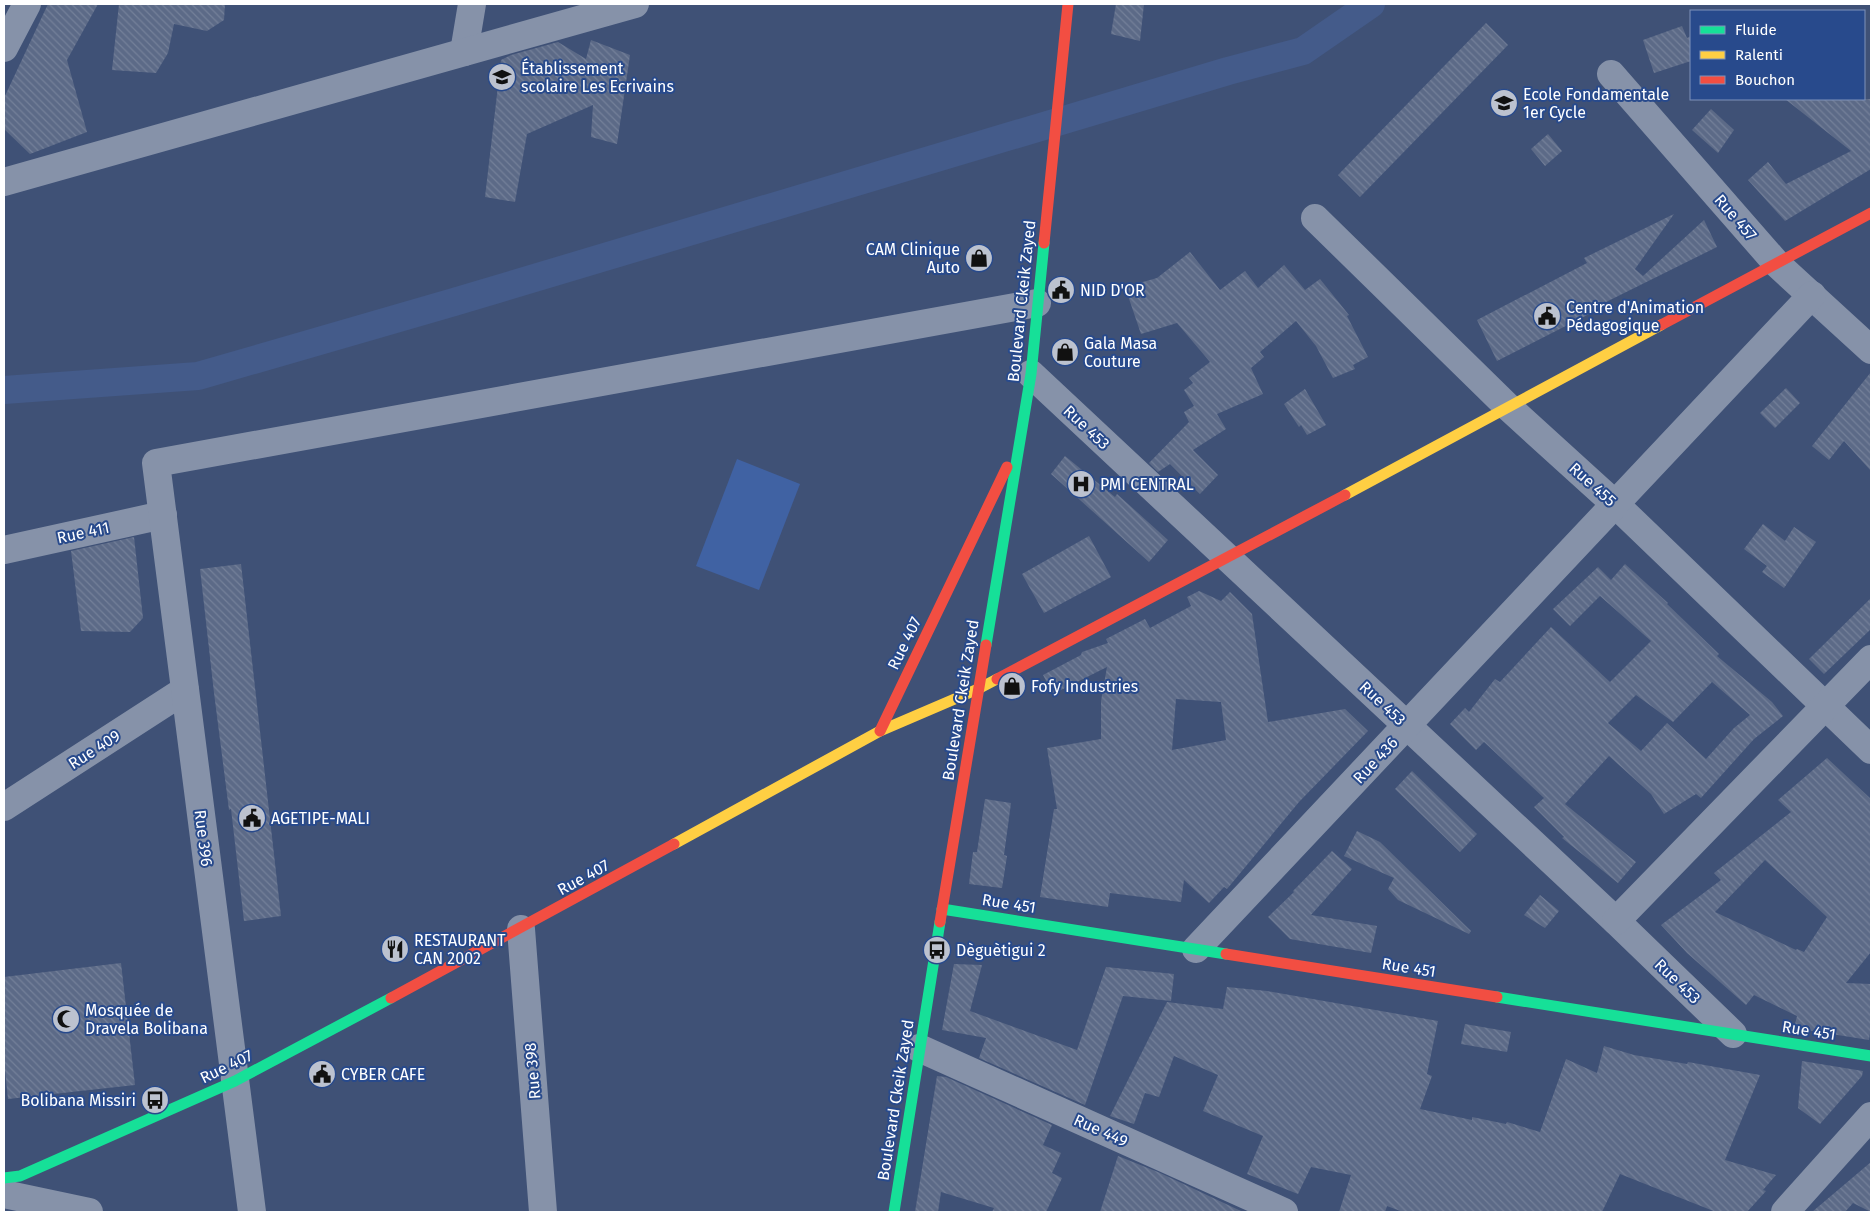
<svg xmlns="http://www.w3.org/2000/svg" width="1875" height="1216" font-family="'Fira Sans',sans-serif">
<style>
.park{fill:#4062a3}
.lines{fill:none;stroke-linecap:round;stroke-linejoin:round}
.canal{stroke:#445b8a;stroke-width:28}
.building{fill:url(#building-back-hatch);fill-rule:evenodd}
.street{stroke:#8692a9;stroke-width:28}
.fast{stroke:#16e098;stroke-width:11}
.slow{stroke:#ffcf43;stroke-width:11}
.jam{stroke:#f24e42;stroke-width:11}
.labels{text-anchor:middle;stroke-width:4;stroke-linejoin:round;paint-order:stroke}
.poi-label{font-size:16px;fill:#fff;stroke:#284a8c;text-anchor:start}
.street-label{font-size:16px;fill:#fff;stroke:#284a8c}
</style>
<defs>
<pattern id="building-back-hatch" width="6" height="6" patternUnits="userSpaceOnUse" patternTransform="scale(1.25)"><rect width="6" height="6" fill="#5c6a87"/><path d="M-1 5l2 2M0 0l6 6M5-1l2 2" fill="none" stroke="#748099"/></pattern>
</defs>
<rect width="100%" height="100%" fill="#3f5176"/>
<path class="park" d="M 737,459 L 800,484 L 759,590 L 696,566 Z"/>
<g class="lines">
<path class="canal" d="M 4,390 L 198,376 L 454,302 L 1228,71 L 1303,51 L 1371,4"/>
</g>
<g class="building">
<path d="M 48,4 L 98,4 L 67,60 L 87,132 L 30,154 L 4,129 L 4,98 Z"/>
<path d="M 119,4 L 225,4 L 224,20 L 207,31 L 174,24 L 168,53 L 156,73 L 112,70 Z"/>
<path d="M 1116,4 L 1144,4 L 1140,41 L 1111,34 Z"/>
<path d="M 1486,23 L 1508,45 L 1360,197 L 1338,175 Z"/>
<path d="M 1682,26 L 1687,38 L 1691,36 L 1691,61 L 1654,73 L 1643,40 Z"/>
<path d="M 591,40 L 630,55 L 617,144 L 591,137 L 593,105 L 527,134 L 515,202 L 485,197 L 501,60 L 511,55 L 558,42 L 586,59 Z"/>
<path d="M 1785,99 L 1871,99 L 1871,169 L 1785,221 L 1748,180 L 1768,162 L 1786,184 L 1851,151 Z"/>
<path d="M 1711,109 L 1734,130 L 1718,153 L 1692,130 Z"/>
<path d="M 1548,134 L 1562,151 L 1545,166 L 1531,149 Z"/>
<path d="M 1674,214 L 1635,269 L 1643,276 L 1704,220 L 1717,247 L 1598,306 L 1599,309 L 1497,361 L 1477,320 L 1587,263 L 1584,258 Z"/>
<path d="M 1190,252 L 1220,290 L 1245,271 L 1258,288 L 1284,265 L 1305,290 L 1320,279 L 1349,315 L 1347,316 L 1368,357 L 1353,365 L 1355,369 L 1333,378 L 1316,346 L 1296,321 L 1260,352 L 1264,357 L 1251,368 L 1263,394 L 1217,414 L 1226,429 L 1193,450 L 1218,475 L 1200,494 L 1170,464 L 1158,472 L 1149,463 L 1189,422 L 1184,412 L 1194,406 L 1184,390 L 1193,383 L 1189,378 L 1210,362 L 1177,323 L 1141,334 L 1125,287 L 1157,278 Z"/>
<path d="M 1871,372 L 1871,471 L 1844,441 L 1829,460 L 1812,446 Z"/>
<path d="M 1786,388 L 1800,403 L 1775,428 L 1760,413 Z"/>
<path d="M 1305,389 L 1326,425 L 1307,435 L 1301,425 L 1299,427 L 1284,404 Z"/>
<path d="M 1065,456 L 1115,497 L 1117,494 L 1168,540 L 1149,562 L 1051,474 Z"/>
<path d="M 1763,524 L 1785,541 L 1794,527 L 1816,542 L 1784,588 L 1762,572 L 1767,566 L 1744,549 Z"/>
<path d="M 1089,536 L 1111,577 L 1044,613 L 1022,574 Z"/>
<path d="M 134,537 L 143,618 L 130,632 L 81,631 L 71,551 Z"/>
<path d="M 241,564 L 281,916 L 244,921 L 231,809 L 229,810 L 214,693 L 200,569 Z"/>
<path d="M 1625,564 L 1668,603 L 1667,604 L 1719,654 L 1717,656 L 1772,702 L 1783,716 L 1754,739 L 1701,798 L 1696,794 L 1664,814 L 1651,794 L 1609,756 L 1565,804 L 1636,862 L 1618,883 L 1562,838 L 1564,837 L 1534,807 L 1544,798 L 1484,742 L 1476,750 L 1450,724 L 1465,708 L 1469,712 L 1495,679 L 1500,682 L 1551,627 L 1610,682 L 1651,641 L 1600,596 L 1570,626 L 1553,609 L 1598,567 L 1611,580 ZM 1712,682 L 1750,715 L 1734,728 L 1706,759 L 1667,723 L 1641,751 L 1608,723 L 1636,695 L 1673,722 Z"/>
<path d="M 1199,591 L 1221,601 L 1230,592 L 1252,614 L 1268,722 L 1345,709 L 1368,731 L 1299,802 L 1227,889 L 1224,887 L 1209,903 L 1184,880 L 1181,902 L 1110,893 L 1108,907 L 1040,897 L 1054,809 L 1057,809 L 1047,748 L 1101,739 L 1101,701 L 1107,667 L 1053,694 L 1043,675 L 1081,655 L 1082,652 L 1108,643 L 1106,639 L 1145,619 L 1150,628 L 1191,606 L 1187,597 ZM 1176,699 L 1221,702 L 1226,740 L 1172,750 Z"/>
<path d="M 1871,598 L 1871,629 L 1824,674 L 1809,659 Z"/>
<path d="M 1827,758 L 1871,799 L 1871,952 L 1846,983 L 1871,984 L 1871,1026 L 1869,1040 L 1794,1028 L 1797,1016 L 1754,995 L 1746,1005 L 1687,953 L 1661,925 L 1721,880 L 1714,873 L 1791,812 L 1778,800 ZM 1765,860 L 1827,917 L 1804,952 L 1797,949 L 1796,950 L 1715,912 Z"/>
<path d="M 1412,771 L 1477,834 L 1460,852 L 1395,789 Z"/>
<path d="M 985,799 L 1011,803 L 1004,855 L 1007,856 L 1002,888 L 969,884 L 973,852 L 977,852 Z"/>
<path d="M 1357,831 L 1380,842 L 1471,931 L 1469,934 L 1398,900 L 1388,889 L 1394,878 L 1344,856 Z"/>
<path d="M 1332,851 L 1352,869 L 1311,915 L 1377,926 L 1371,953 L 1290,939 L 1268,917 L 1294,892 L 1293,891 Z"/>
<path d="M 1540,895 L 1559,911 L 1545,928 L 1524,915 Z"/>
<path d="M 121,963 L 135,1085 L 8,1099 L 4,1061 L 4,977 Z"/>
<path d="M 954,964 L 982,965 L 970,1011 L 1077,1050 L 1106,967 L 1174,974 L 1171,1001 L 1123,996 L 1085,1105 L 979,1058 L 986,1038 L 942,1030 Z"/>
<path d="M 1227,987 L 1267,991 L 1438,1021 L 1427,1074 L 1432,1076 L 1420,1109 L 1472,1120 L 1472,1117 L 1506,1124 L 1507,1122 L 1540,1132 L 1566,1059 L 1597,1073 L 1604,1046 L 1634,1055 L 1687,1064 L 1688,1062 L 1760,1075 L 1725,1160 L 1776,1175 L 1763,1190 L 1766,1191 L 1747,1212 L 1716,1212 L 1620,1174 L 1602,1212 L 1403,1212 L 1387,1206 L 1385,1212 L 1339,1212 L 1351,1175 L 1311,1167 L 1298,1194 L 1247,1174 L 1263,1136 L 1203,1111 L 1218,1075 L 1174,1056 L 1159,1097 L 1145,1093 L 1134,1124 L 1110,1116 L 1167,1002 L 1223,1009 Z"/>
<path d="M 1465,1024 L 1511,1032 L 1507,1052 L 1461,1044 Z"/>
<path d="M 1802,1061 L 1863,1071 L 1862,1076 L 1820,1124 L 1798,1108 Z"/>
<path d="M 937,1076 L 946,1077 L 1052,1125 L 1043,1145 L 1061,1153 L 1052,1173 L 1062,1178 L 1046,1212 L 992,1212 L 994,1208 L 941,1192 L 938,1212 L 915,1212 Z"/>
<path d="M 1118,1156 L 1158,1172 L 1243,1212 L 1100,1212 Z"/>
<path d="M 1871,1162 L 1871,1212 L 1853,1203 L 1845,1212 L 1812,1212 Z"/>
</g>
<g class="lines">
<g class="street">
<path d="M 4,48 L 27,4"/>
<path d="M 464,52 L 472,4"/>
<path d="M 1611,74 L 1777,264 L 1871,350"/>
<path d="M 4,182 L 635,4"/>
<path d="M 1315,218 L 1508,407 L 1615,504 L 1871,750"/>
<path d="M 1031,374 L 1616,921 L 1733,1034"/>
<path d="M 4,550 L 163,515"/>
<path d="M 4,807 L 185,690"/>
<path d="M 1616,921 L 1871,659"/>
<path d="M 521,929 L 543,1212"/>
<path d="M 1196,949 L 1812,295"/>
<path d="M 919,1048 L 1284,1212"/>
<path d="M 4,1194 L 89,1212"/>
<path d="M 252,1212 L 156,463 L 1037,303"/>
<path d="M 1785,1212 L 1871,1116"/>
</g>
<g class="fast">
<path d="M 986,645 L 1031,374 L 1044,243"/>
<path d="M 942,909 L 1226,954"/>
<path d="M 1497,997 L 1871,1056"/>
<path d="M 4,1178 L 20,1176 L 235,1081 L 391,998"/>
<path d="M 894,1212 L 940,922"/>
</g>
<g class="slow">
<path d="M 1345,495 L 1661,325"/>
<path d="M 674,844 L 880,731 L 978,689 L 997,679"/>
</g>
<g class="jam">
<path d="M 1044,243 L 1068,4"/>
<path d="M 1661,325 L 1871,213"/>
<path d="M 997,679 L 1345,495"/>
<path d="M 880,731 L 1007,467"/>
<path d="M 940,922 L 986,645"/>
<path d="M 1226,954 L 1497,997"/>
<path d="M 391,998 L 674,844"/>
</g>
</g>
<defs>
<g id="school-disc" transform="scale(1.4375)"><circle r="9.5" fill="#bcc2cf" stroke="#284a8c"/><path d="M0-5L7-2L0 1L-7-2ZM-4 1L0 2.5L4 1V4Q0 6-4 4Z" fill="#111"/></g>
<g id="shop-disc" transform="scale(1.4375)"><circle r="9.5" fill="#bcc2cf" stroke="#284a8c"/><path d="M-5-2.5h2.3a2.7 3.5 0 0 1 5.4 0H5L5.5 6h-11ZM-1.5-2.5h3a1.5 2.3 0 0 0-3 0Z" fill="#111"/></g>
<g id="civic-disc" transform="scale(1.4375)"><circle r="9.5" fill="#bcc2cf" stroke="#284a8c"/><path d="M-.6-6.5H3V-4.5H.6V-3L4-1V1h2V6H-6V1h2V-1L-.6-3ZM-1.2 2.5V6h2.4V2.5Z" fill="#111"/></g>
<g id="hospital-disc" transform="scale(1.4375)"><circle r="9.5" fill="#bcc2cf" stroke="#284a8c"/><path d="M-5-5h3v3.5h4V-5h3V5h-3V1.5h-4V5h-3Z" fill="#111"/></g>
<g id="restaurant-disc" transform="scale(1.4375)"><circle r="9.5" fill="#bcc2cf" stroke="#284a8c"/><path d="M-5-6h1v4h1v-4h1v4h1v-4h1v5L-1.5 .5V6h-2V.5L-5-1ZM5-6V6H3V1.5H1.5Q1.5-4 5-6Z" fill="#111"/></g>
<g id="bus-disc" transform="scale(1.4375)"><circle r="9.5" fill="#bcc2cf" stroke="#284a8c"/><path d="M-5-6H5V4H4V6H2V4H-2V6H-4V4H-5ZM-3.5-4V0h7V-4ZM-3.5 1.2v1.5H-2V1.2ZM2 1.2v1.5H3.5V1.2Z" fill="#111"/></g>
<g id="mosque-disc" transform="scale(1.4375)"><circle r="9.5" fill="#bcc2cf" stroke="#284a8c"/><path d="M3.5-4.9A6 6 0 1 0 3.5 4.9A5 5 0 1 1 3.5-4.9Z" fill="#111"/></g>
</defs>
<g fill-rule="evenodd">
<use href="#school-disc" x="502" y="77"/>
<use href="#school-disc" x="1504" y="103"/>
<use href="#shop-disc" x="979" y="258"/>
<use href="#civic-disc" x="1061" y="290"/>
<use href="#civic-disc" x="1547" y="316"/>
<use href="#shop-disc" x="1065" y="352"/>
<use href="#hospital-disc" x="1081" y="484"/>
<use href="#shop-disc" x="1012" y="686"/>
<use href="#civic-disc" x="252" y="818"/>
<use href="#restaurant-disc" x="395" y="949"/>
<use href="#bus-disc" x="937" y="950"/>
<use href="#mosque-disc" x="66" y="1019"/>
<use href="#civic-disc" x="322" y="1074"/>
<use href="#bus-disc" x="155" y="1100"/>
</g>
<g class="labels">
<g class="poi-label">
<text x="521" y="74">Établissement<tspan x="521" dy="18">scolaire Les Ecrivains</tspan></text>
<text x="1523" y="100">Ecole Fondamentale<tspan x="1523" dy="18">1er Cycle</tspan></text>
<text x="960" y="255" text-anchor="end">CAM Clinique<tspan x="960" dy="18">Auto</tspan></text>
<text x="1080" y="296">NID D'OR</text>
<text x="1566" y="313">Centre d'Animation<tspan x="1566" dy="18">Pédagogique</tspan></text>
<text x="1084" y="349">Gala Masa<tspan x="1084" dy="18">Couture</tspan></text>
<text x="1100" y="490">PMI CENTRAL</text>
<text x="1031" y="692">Fofy Industries</text>
<text x="271" y="824">AGETIPE-MALI</text>
<text x="414" y="946">RESTAURANT<tspan x="414" dy="18">CAN 2002</tspan></text>
<text x="956" y="956">Dèguètigui 2</text>
<text x="85" y="1016">Mosquée de<tspan x="85" dy="18">Dravela Bolibana</tspan></text>
<text x="341" y="1080">CYBER CAFE</text>
<text x="136" y="1106" text-anchor="end">Bolibana Missiri</text>
</g>
<g class="street-label">
<text transform="translate(1736 217) rotate(49)" y="6">Rue 457</text>
<text transform="translate(1021 301) rotate(-84)" y="6">Boulevard Ckeik Zayed</text>
<text transform="translate(1087 427) rotate(43)" y="6">Rue 453</text>
<text transform="translate(1593 484) rotate(42)" y="6">Rue 455</text>
<text transform="translate(83 532) rotate(-12)" y="6">Rue 411</text>
<text transform="translate(904 643) rotate(-64)" y="6">Rue 407</text>
<text transform="translate(960 700) rotate(-81)" y="6">Boulevard Ckeik Zayed</text>
<text transform="translate(1383 703) rotate(43)" y="6">Rue 453</text>
<text transform="translate(94 749) rotate(-33)" y="6">Rue 409</text>
<text transform="translate(1375 760) rotate(-47)" y="6">Rue 436</text>
<text transform="translate(204 838) rotate(83)" y="6">Rue 396</text>
<text transform="translate(583 877) rotate(-29)" y="6">Rue 407</text>
<text transform="translate(1009 903) rotate(9)" y="6">Rue 451</text>
<text transform="translate(1409 967) rotate(9)" y="6">Rue 451</text>
<text transform="translate(1678 981) rotate(44)" y="6">Rue 453</text>
<text transform="translate(1809 1030) rotate(9)" y="6">Rue 451</text>
<text transform="translate(226 1066) rotate(-26)" y="6">Rue 407</text>
<text transform="translate(532 1071) rotate(-95)" y="6">Rue 398</text>
<text transform="translate(895 1100) rotate(-81)" y="6">Boulevard Ckeik Zayed</text>
<text transform="translate(1101 1130) rotate(24)" y="6">Rue 449</text>
</g>
</g>
<rect width="1875" height="1216" fill="none" stroke="#ffffff" stroke-width="10"/>
<rect x="1690" y="10" width="175" height="90" fill="#284a8c" stroke="#7e92ba"/>
<rect x="1700" y="26" width="25" height="8" fill="#16e098" stroke="#7e92ba"/>
<text x="1735" y="35" font-size="15" fill="#ffffff">Fluide</text>
<rect x="1700" y="51" width="25" height="8" fill="#ffcf43" stroke="#7e92ba"/>
<text x="1735" y="60" font-size="15" fill="#ffffff">Ralenti</text>
<rect x="1700" y="76" width="25" height="8" fill="#f24e42" stroke="#7e92ba"/>
<text x="1735" y="85" font-size="15" fill="#ffffff">Bouchon</text>
</svg>
